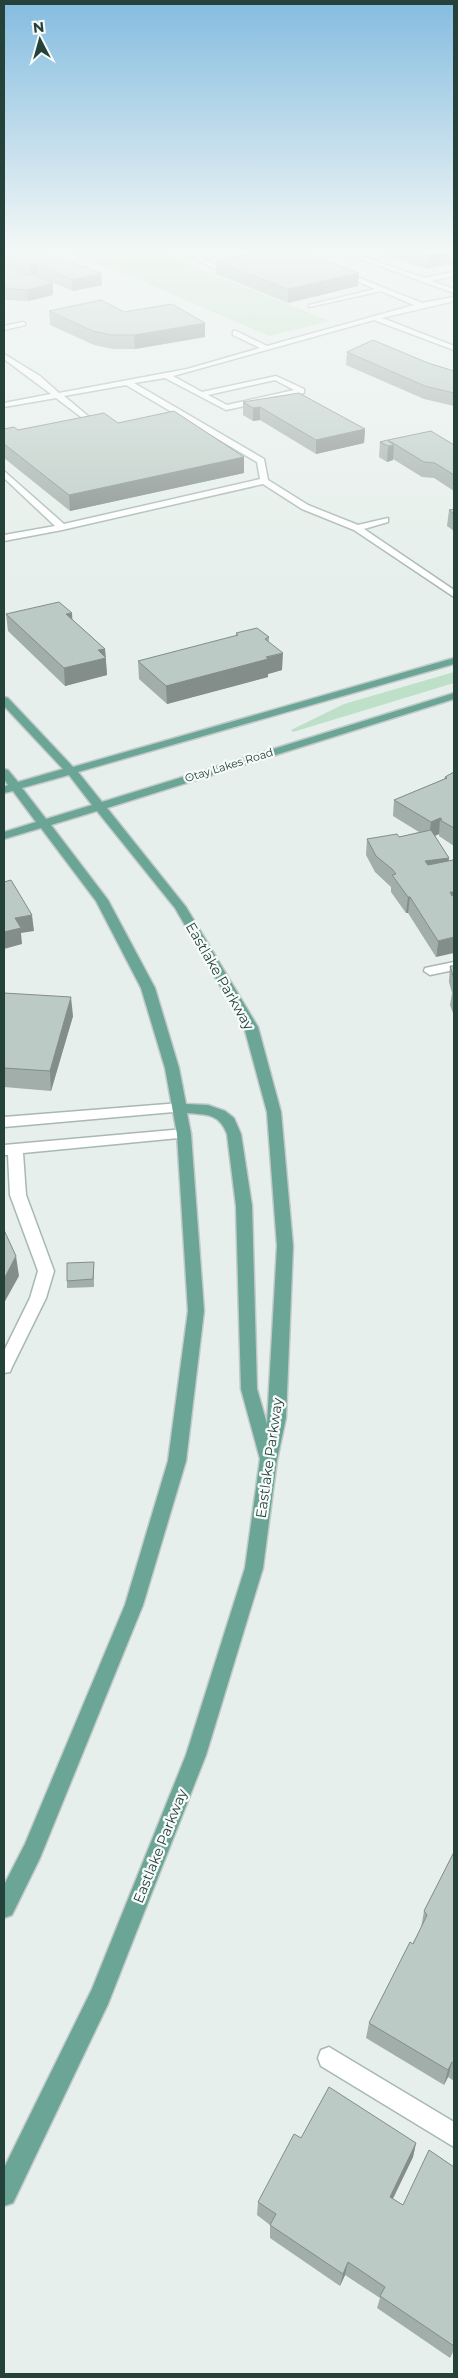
<svg xmlns="http://www.w3.org/2000/svg" width="458" height="2378" font-family="Montserrat,sans-serif">
<style>
.green{fill:#bfe0c8}
.lines{fill:none;stroke-linecap:round;stroke-linejoin:round}
.minor-casing{stroke:#a8b8b2;stroke-width:3}
.major-casing{stroke:#c2cac8;stroke-width:3}
.minor{fill:#fff;fill-rule:evenodd}
.major{fill:#6aa596;fill-rule:evenodd}
.wall{fill:#a1aea9}
.shaded-wall{fill:#838d89}
.building{fill:#bbcac4;stroke:#838d89}
.labels{text-anchor:middle;stroke-width:4.5;stroke-linejoin:round;paint-order:stroke}
.far-street-label{font-size:11px;fill:#24423a;stroke:#f7fbf9}
.street-label{font-size:14px;fill:#24423a;stroke:#f7fbf9}
</style>
<rect width="100%" height="100%" fill="#e6efeb"/>
<g class="green">
<path d="M 60,250 L 199,250 L 167,256 L 330,321 L 269,336 L 118,271 Z"/>
<path d="M 454,672 L 454,683 L 293,732 L 291,730 L 344,704 Z"/>
</g>
<g class="lines">
<g class="minor-casing">
<g id="minor">
<path d="M 227,250 L 238,250 L 202,259 L 216,265 L 236,260 L 238,263 L 215,269 L 193,258 Z"/>
<path d="M 336,250 L 344,250 L 424,278 L 454,272 L 454,276 L 431,281 L 454,289 L 454,293 Z"/>
<path d="M 338,271 L 342,271 L 422,303 L 454,297 L 454,301 L 382,318 L 454,346 L 454,350 L 374,320 L 173,376 L 202,392 L 276,376 L 304,389 L 304,393 L 226,410 L 165,378 L 134,383 L 264,459 L 268,480 L 308,505 L 358,525 L 388,518 L 388,522 L 364,529 L 454,590 L 454,597 L 354,530 L 302,509 L 263,484 L 62,530 L 4,541 L 4,535 L 55,526 L 4,478 L 4,471 L 64,524 L 260,479 L 257,462 L 126,385 L 64,396 L 88,416 L 89,418 L 85,420 L 56,398 L 4,407 L 4,403 L 51,394 L 4,359 L 4,354 L 40,376 L 59,393 L 187,369 L 260,348 L 233,335 L 233,331 L 236,331 L 267,346 L 414,305 L 381,291 L 309,307 L 309,305 L 375,289 L 338,273 ZM 275,380 L 294,390 L 227,405 L 208,395 Z"/>
<path d="M 23,322 L 25,323 L 25,325 L 4,330 L 4,326 Z"/>
<path d="M 454,962 L 454,970 L 430,975 L 424,971 L 425,968 Z"/>
<path d="M 180,1103 L 187,1108 L 185,1111 L 4,1127 L 4,1117 Z"/>
<path d="M 184,1129 L 189,1131 L 191,1134 L 189,1137 L 23,1153 L 26,1195 L 54,1271 L 46,1298 L 12,1367 L 10,1372 L 4,1373 L 4,1351 L 30,1298 L 38,1271 L 10,1195 L 8,1155 L 4,1155 L 4,1145 Z"/>
<path d="M 329,2047 L 454,2122 L 454,2147 L 321,2066 L 318,2058 L 321,2050 Z"/>
</g>
</g>
<g class="major-casing">
<path id="major" d="M 454,658 L 454,664 L 78,772 L 102,802 L 454,693 L 454,699 L 107,808 L 186,907 L 258,1027 L 281,1112 L 293,1246 L 286,1418 L 277,1460 L 263,1568 L 206,1755 L 108,2004 L 13,2203 L 4,2206 L 4,2168 L 92,1989 L 186,1755 L 245,1568 L 260,1459 L 241,1389 L 236,1206 L 227,1134 C 219,1113 207,1115 187,1113 L 191,1134 L 204,1311 L 186,1461 L 143,1605 L 40,1858 L 12,1915 L 4,1918 L 4,1885 L 25,1844 L 125,1605 L 168,1461 L 188,1311 L 177,1134 L 165,1068 L 141,988 L 96,901 L 41,828 L 4,839 L 4,832 L 36,822 L 13,791 L 4,793 L 4,787 L 8,785 L 4,779 L 4,769 L 8,770 L 18,782 L 63,769 L 4,706 L 4,697 L 8,698 L 73,767 ZM 69,775 L 92,805 L 46,819 L 22,788 ZM 97,811 L 175,908 L 244,1027 L 267,1112 L 277,1246 L 267,1424 L 257,1389 L 252,1206 L 241,1134 L 234,1118 L 225,1111 L 208,1105 L 186,1104 L 179,1068 L 155,988 L 108,900 L 51,825 Z"/>
</g>
<use href="#minor" class="minor"/>
<use href="#major" class="major"/>
</g>
<g class="wall">
<path d="M 4,250 L 101,273 L 102,285 L 73,291 L 37,276 L 35,276 L 53,295 L 28,301 L 7,300 L 4,298 L 4,267 L 23,275 L 26,275 L 4,266 Z"/>
<path d="M 369,250 L 454,250 L 454,266 L 446,264 L 427,269 Z"/>
<path d="M 216,261 L 359,273 L 358,286 L 288,303 L 216,274 Z"/>
<path d="M 49,311 L 124,312 L 205,337 L 135,349 L 113,349 L 94,345 L 50,325 Z"/>
<path d="M 347,352 L 428,363 L 454,371 L 454,406 L 424,399 L 346,365 Z"/>
<path d="M 243,402 L 365,429 L 364,443 L 316,454 L 260,420 L 253,421 L 243,415 Z"/>
<path d="M 118,423 L 244,457 L 244,473 L 70,511 L 4,458 L 4,429 L 18,430 Z"/>
<path d="M 388,440 L 454,445 L 454,491 L 434,478 L 422,477 L 393,459 L 393,460 L 387,462 L 379,457 L 380,442 L 388,441 Z"/>
<path d="M 454,509 L 454,531 L 447,526 L 449,510 Z"/>
<path d="M 6,614 L 72,619 L 105,649 L 107,675 L 65,686 L 8,631 Z"/>
<path d="M 236,633 L 269,637 L 269,642 L 282,670 L 268,674 L 268,677 L 167,704 L 139,679 L 138,661 L 236,636 Z"/>
<path d="M 454,772 L 454,846 L 439,836 L 439,834 L 435,836 L 449,858 L 436,957 L 408,913 L 406,913 L 391,892 L 391,887 L 375,872 L 366,855 L 367,839 L 399,837 L 419,832 L 393,816 L 394,800 L 444,779 L 445,777 Z"/>
<path d="M 450,966 L 454,966 L 454,1016 L 450,1005 L 452,993 L 449,982 Z"/>
<path d="M 4,993 L 73,1016 L 51,1091 L 4,1087 Z"/>
<path d="M 94,1262 L 94,1287 L 67,1288 L 67,1281 Z"/>
<path d="M 454,1852 L 454,2081 L 448,2077 L 444,2085 L 366,2038 L 369,2023 L 421,1928 L 424,1911 Z"/>
<path d="M 301,2138 L 416,2143 L 413,2157 L 393,2199 L 403,2205 L 454,2167 L 454,2353 L 453,2352 L 450,2358 L 377,2308 L 380,2298 L 345,2275 L 340,2286 L 270,2238 L 270,2225 L 257,2215 L 258,2202 Z"/>
</g>
<g class="shaded-wall">
<path d="M 447,251 L 446,264 L 427,269 L 428,256 Z"/>
<path d="M 37,264 L 37,276 L 31,277 L 30,265 Z"/>
<path d="M 101,273 L 102,285 L 73,291 L 72,280 Z"/>
<path d="M 359,273 L 358,286 L 288,303 L 288,289 Z"/>
<path d="M 53,283 L 53,295 L 28,301 L 27,290 Z"/>
<path d="M 205,323 L 205,337 L 135,349 L 134,335 Z"/>
<path d="M 260,407 L 260,420 L 253,421 L 253,408 Z"/>
<path d="M 365,429 L 364,443 L 316,454 L 316,440 Z"/>
<path d="M 394,445 L 393,460 L 387,462 L 388,446 Z"/>
<path d="M 244,457 L 244,473 L 70,511 L 69,495 Z"/>
<path d="M 72,613 L 73,630 L 66,614 Z"/>
<path d="M 105,649 L 107,675 L 65,686 L 64,668 L 98,650 Z"/>
<path d="M 283,653 L 282,670 L 268,674 L 268,677 L 167,704 L 166,686 Z"/>
<path d="M 440,818 L 439,834 L 429,838 L 431,822 Z"/>
<path d="M 449,858 L 447,874 L 423,877 L 425,861 Z"/>
<path d="M 450,892 L 454,892 L 454,908 Z"/>
<path d="M 408,897 L 410,897 L 408,913 L 406,913 Z"/>
<path d="M 32,915 L 34,931 L 21,933 L 22,944 L 4,949 L 4,932 L 15,918 Z"/>
<path d="M 454,937 L 454,953 L 436,957 L 438,941 Z"/>
<path d="M 71,997 L 73,1016 L 51,1091 L 50,1071 Z"/>
<path d="M 16,1256 L 19,1276 L 4,1303 L 4,1279 Z"/>
<path d="M 452,2062 L 448,2077 L 444,2085 L 448,2070 Z"/>
<path d="M 416,2143 L 413,2157 L 387,2210 L 390,2197 Z"/>
<path d="M 348,2262 L 345,2275 L 340,2286 L 343,2274 Z"/>
</g>
<g class="building">
<path d="M 4,250 L 37,250 L 101,273 L 72,280 L 37,264 L 30,265 L 4,255 Z"/>
<path d="M 265,250 L 298,250 L 359,273 L 288,289 L 216,261 Z"/>
<path d="M 409,250 L 454,250 L 454,253 L 447,251 L 428,256 Z"/>
<path d="M 4,267 L 23,275 L 31,274 L 53,283 L 27,290 L 6,288 L 4,287 Z"/>
<path d="M 101,300 L 124,312 L 172,304 L 205,323 L 134,335 L 112,335 L 93,331 L 49,311 Z"/>
<path d="M 373,340 L 428,363 L 454,371 L 454,393 L 425,386 L 347,352 Z"/>
<path d="M 299,393 L 365,429 L 316,440 L 260,407 L 253,408 L 243,402 Z"/>
<path d="M 174,411 L 244,457 L 69,495 L 4,444 L 4,429 L 14,427 L 18,430 L 104,413 L 118,423 Z"/>
<path d="M 431,431 L 454,445 L 454,475 L 435,463 L 424,462 L 388,440 Z"/>
<path d="M 387,440 L 394,445 L 388,446 L 380,442 Z"/>
<path d="M 454,509 L 454,514 L 449,510 Z"/>
<path d="M 59,602 L 72,613 L 66,614 L 105,649 L 98,650 L 106,658 L 64,668 L 6,614 Z"/>
<path d="M 257,628 L 269,637 L 265,639 L 283,653 L 266,657 L 268,659 L 166,686 L 138,661 L 238,635 L 236,633 Z"/>
<path d="M 454,772 L 454,828 L 440,820 L 442,819 L 440,818 L 431,822 L 394,800 L 447,778 L 445,777 Z"/>
<path d="M 431,830 L 449,858 L 425,861 L 428,865 L 453,860 L 454,861 L 454,892 L 450,892 L 452,896 L 454,895 L 454,937 L 438,941 L 410,897 L 408,897 L 392,875 L 396,874 L 392,869 L 376,856 L 367,839 L 397,834 L 399,837 Z"/>
<path d="M 11,880 L 32,915 L 15,918 L 21,928 L 4,932 L 4,882 Z"/>
<path d="M 450,966 L 454,966 L 454,979 Z"/>
<path d="M 4,993 L 71,997 L 50,1071 L 4,1068 Z"/>
<path d="M 4,1230 L 16,1256 L 4,1279 Z"/>
<path d="M 94,1262 L 93,1279 L 67,1281 L 67,1263 Z"/>
<path d="M 454,1852 L 454,2063 L 452,2062 L 448,2070 L 369,2023 L 410,1942 L 413,1944 L 427,1915 L 424,1911 Z"/>
<path d="M 329,2087 L 416,2143 L 390,2197 L 403,2205 L 429,2150 L 454,2167 L 454,2346 L 380,2296 L 385,2287 L 348,2262 L 343,2274 L 270,2225 L 276,2214 L 258,2202 L 294,2134 L 301,2138 Z"/>
</g>
<linearGradient id="sky" x2="0" y2="1"><stop stop-color="#84bce0"/><stop offset="0.43" stop-color="#f4f8f6"/><stop offset="1" stop-color="#f4f8f6" stop-opacity="0"/></linearGradient>
<rect width="458" height="583" fill="url(#sky)"/>
<g class="labels">
<g class="far-street-label">
<text transform="translate(229 765) rotate(-17)" y="4">Otay Lakes Road</text>
</g>
<g class="street-label">
<text transform="translate(220 976) rotate(60)" y="5">Eastlake Parkway</text>
<text transform="translate(269 1458) rotate(-82)" y="5">Eastlake Parkway</text>
<text transform="translate(160 1846) rotate(-68)" y="5">Eastlake Parkway</text>
</g>
</g>
<rect width="458" height="2378" fill="none" stroke="#24423a" stroke-width="10"/>
<g transform="translate(40 40) rotate(354)" stroke="#f7fbf9" stroke-width="4" paint-order="stroke">
<path d="M0-4L9 19L0 12L-9 19Z" fill="#24423a"/>
<text y="-8" font-size="14" font-weight="bold" text-anchor="middle" fill="#24423a">N</text>
</g>
</svg>
